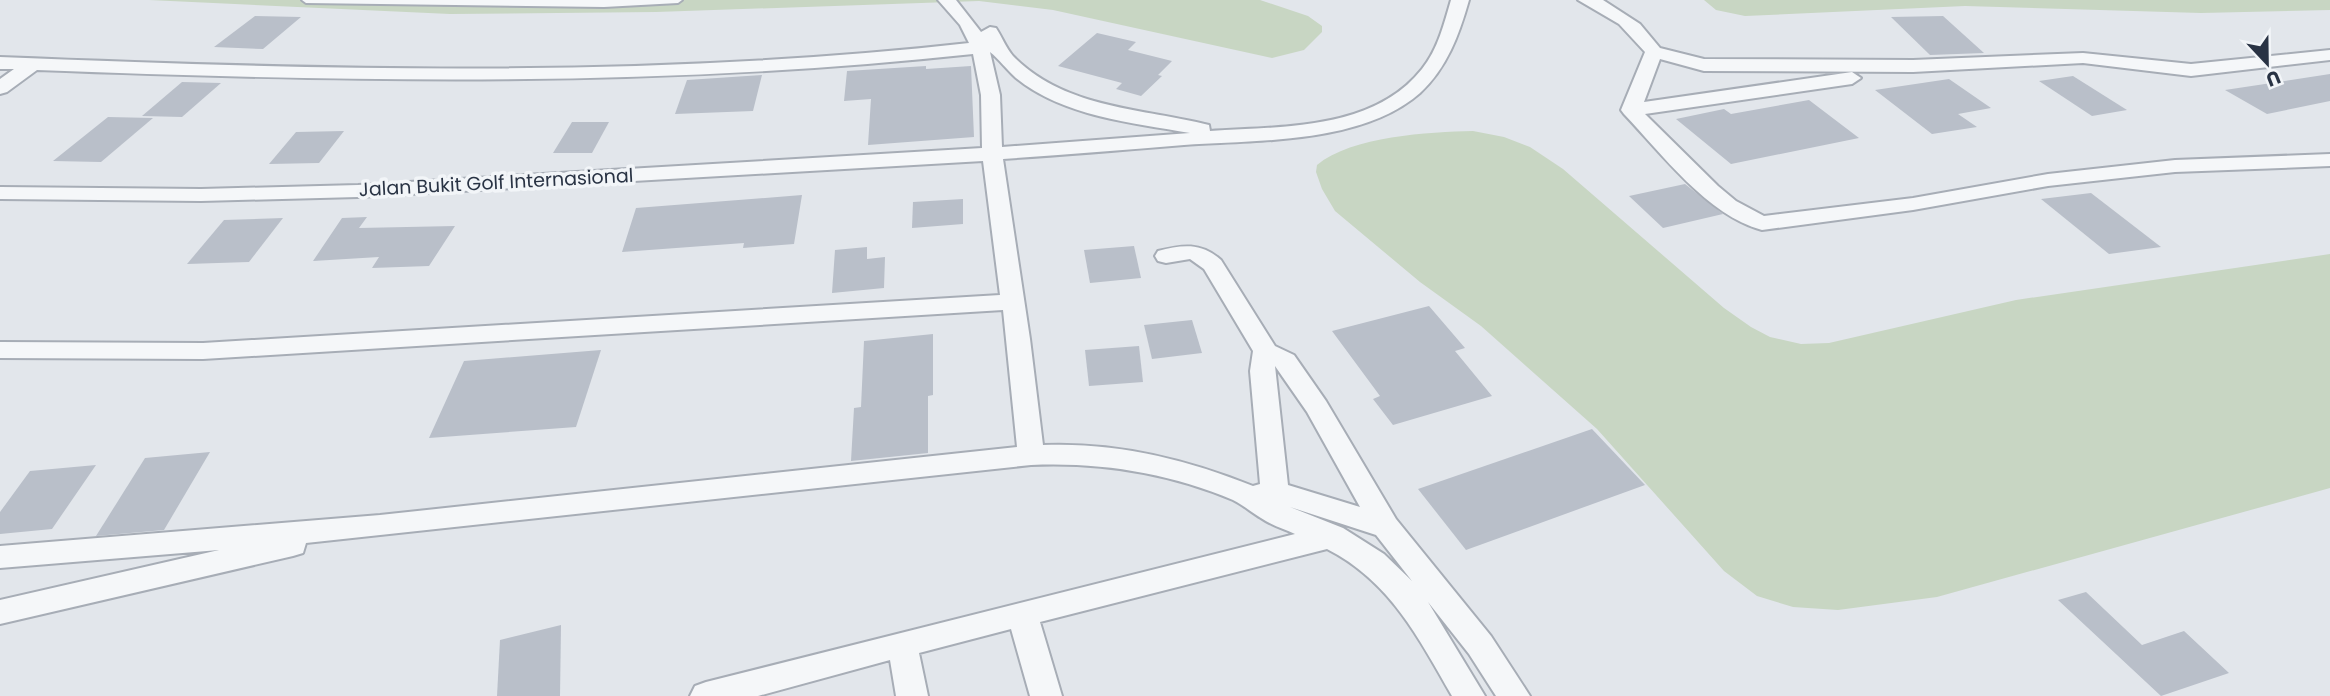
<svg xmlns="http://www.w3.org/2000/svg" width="2330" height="696" font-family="Poppins,sans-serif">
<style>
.green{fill:#c8d6c3}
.building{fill:#b9bfc9}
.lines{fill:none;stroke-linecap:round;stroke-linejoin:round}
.service-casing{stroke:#a7adb6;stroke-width:4}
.minor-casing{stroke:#a7adb6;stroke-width:4}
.service{fill:#f5f7f9;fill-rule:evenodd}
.minor{fill:#f5f7f9;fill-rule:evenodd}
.labels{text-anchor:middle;stroke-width:7;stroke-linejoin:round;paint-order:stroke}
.street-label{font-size:19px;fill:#293344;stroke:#f2f5f8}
</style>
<rect width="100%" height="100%" fill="#e2e6eb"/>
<g class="green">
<path d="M 149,0 L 1260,0 L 1308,16 L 1322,26 L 1322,32 L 1304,50 L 1272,58 L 1053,10 L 979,1 L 656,12 L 450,14 Z"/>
<path d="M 1704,0 L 2330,0 L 2330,10 L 2201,13 L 1965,6 L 1745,16 L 1716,10 Z"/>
<path d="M 1473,131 L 1504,137 L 1530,147 L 1563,169 L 1724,308 L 1751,327 L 1770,337 L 1801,344 L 1829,343 L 2016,300 L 2330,254 L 2330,488 L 1937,597 L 1838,610 L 1793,607 L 1757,596 L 1724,571 L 1597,429 L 1481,326 L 1420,282 L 1335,211 L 1322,189 L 1316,172 L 1317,165 C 1352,136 1429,132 1473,131 Z"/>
</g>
<g class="building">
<path d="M 255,16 L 301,17 L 263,49 L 214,47 Z"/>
<path d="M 1943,16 L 1984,53 L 1930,55 L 1891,17 Z"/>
<path d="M 1097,33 L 1136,42 L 1128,50 L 1172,61 L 1158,75 L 1162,76 L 1141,96 L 1116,89 L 1122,83 L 1058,66 Z"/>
<path d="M 926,66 L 926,69 L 971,66 L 974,137 L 868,145 L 871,99 L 844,101 L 847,71 Z"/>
<path d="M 2330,74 L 2330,101 L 2267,114 L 2225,90 Z"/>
<path d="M 762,75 L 753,111 L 675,114 L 687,80 Z"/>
<path d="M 2073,76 L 2127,110 L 2092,116 L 2039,81 Z"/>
<path d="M 1949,79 L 1991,108 L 1958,114 L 1977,127 L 1932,134 L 1875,90 Z"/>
<path d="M 182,82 L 221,83 L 182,117 L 142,116 Z"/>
<path d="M 1809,100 L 1859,138 L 1731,164 L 1676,119 L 1724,109 L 1731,114 Z"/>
<path d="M 108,117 L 153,118 L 101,162 L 53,161 Z"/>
<path d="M 572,122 L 609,122 L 592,153 L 553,153 Z"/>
<path d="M 344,131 L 319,163 L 269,164 L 296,132 Z"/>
<path d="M 1685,184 L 1723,214 L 1663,228 L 1629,196 Z"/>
<path d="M 2091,193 L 2161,247 L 2109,254 L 2041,199 Z"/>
<path d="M 802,195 L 794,244 L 743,248 L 744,243 L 622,252 L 636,208 Z"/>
<path d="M 963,199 L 963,224 L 912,228 L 913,202 Z"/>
<path d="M 367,217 L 359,228 L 455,226 L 429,266 L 372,268 L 379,257 L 313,261 L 342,218 Z"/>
<path d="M 283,218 L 249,262 L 187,264 L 224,220 Z"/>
<path d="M 1134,246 L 1141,278 L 1090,283 L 1084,250 Z"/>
<path d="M 867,247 L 867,259 L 885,257 L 884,288 L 832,293 L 835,250 Z"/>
<path d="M 1429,306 L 1465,348 L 1455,351 L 1492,396 L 1393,425 L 1373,399 L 1380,396 L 1332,331 Z"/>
<path d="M 1192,320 L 1202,353 L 1152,359 L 1144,325 Z"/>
<path d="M 933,334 L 933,395 L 928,396 L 928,453 L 851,461 L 854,408 L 861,407 L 864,341 Z"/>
<path d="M 1139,346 L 1143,382 L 1089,386 L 1085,350 Z"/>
<path d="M 601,350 L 576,427 L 429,438 L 464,361 Z"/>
<path d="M 1592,429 L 1645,485 L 1466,550 L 1418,489 Z"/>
<path d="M 210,452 L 164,530 L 96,536 L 145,458 Z"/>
<path d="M 96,465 L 52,529 L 0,534 L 0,512 L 30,471 Z"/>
<path d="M 2086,592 L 2142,645 L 2184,631 L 2229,673 L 2161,696 L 2058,600 Z"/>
<path d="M 561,625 L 560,696 L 497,696 L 500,640 Z"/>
</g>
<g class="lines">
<g class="service-casing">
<path id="service" d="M 302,0 L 682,0 L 678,3 L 604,7 L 306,3 Z"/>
</g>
<g class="minor-casing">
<g id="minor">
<path d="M 938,0 L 956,0 L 981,32 L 990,27 L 996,28 C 1002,37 1006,48 1013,56 C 1065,109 1142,108 1209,125 L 1210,131 C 1281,126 1373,131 1422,69 C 1438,49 1444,24 1451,0 L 1469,0 C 1459,35 1447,68 1420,93 C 1362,144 1257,140 1184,145 C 1124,150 1063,155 1003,159 L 1030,339 L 1043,445 C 1116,442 1186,459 1253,486 L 1260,484 L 1250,371 L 1253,351 L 1204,269 L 1190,259 L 1166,263 L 1158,261 L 1155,256 L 1158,251 C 1182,245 1201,242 1221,260 L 1275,346 L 1294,355 L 1326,401 L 1396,519 L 1491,636 L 1530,696 L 1496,696 L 1469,654 L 1428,602 L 1485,696 L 1452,696 C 1418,637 1390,581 1327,549 L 1040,622 L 1062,696 L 1030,696 L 1011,629 L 919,653 L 928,696 L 896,696 L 890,660 L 758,696 L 690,696 L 695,686 L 706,682 L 1295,534 C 1284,529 1271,525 1261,518 C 1251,512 1243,505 1233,500 C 1169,473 1101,462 1031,465 L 306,543 L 303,553 L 293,556 L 0,624 L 0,600 L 219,550 L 0,568 L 0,546 L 380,515 L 1017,447 L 1003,310 L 203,359 L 0,358 L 0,342 L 203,343 L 1000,295 L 983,161 L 358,197 L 201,201 L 0,199 L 0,187 L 201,189 L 358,185 L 982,148 L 981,95 L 973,54 C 661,88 349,82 37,70 L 7,92 L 0,94 L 0,79 L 14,69 L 0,69 L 0,57 C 323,70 647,79 969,43 L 960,25 ZM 990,52 C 999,59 1007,70 1016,78 C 1062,116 1133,123 1190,133 L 1002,147 L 1000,95 ZM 1275,366 L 1307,412 L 1360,507 L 1288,485 ZM 1290,507 L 1376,535 L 1412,581 L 1384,554 L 1343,528 Z"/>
<path d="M 1578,0 L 1603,0 L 1640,24 L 1660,48 L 1704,59 L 1913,60 L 2083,53 L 2191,64 L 2330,50 L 2330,60 L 2191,76 L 2083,63 L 1913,72 L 1704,71 L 1660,59 L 1644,102 L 1852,72 L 1861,78 L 1852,84 L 1645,114 L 1718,186 L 1736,201 L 1764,216 L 1913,198 L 2048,174 L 2175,160 L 2330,154 L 2330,166 L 2175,172 L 2048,186 L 1913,210 L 1762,230 C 1708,216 1661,153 1624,114 L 1621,110 L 1645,52 L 1619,24 Z"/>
</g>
</g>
<use href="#service" class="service"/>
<use href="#minor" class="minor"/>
</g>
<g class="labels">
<g class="street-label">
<text transform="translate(496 182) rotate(-3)" y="7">Jalan Bukit Golf Internasional</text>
</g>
</g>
<g transform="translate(2267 63) rotate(158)" stroke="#f2f5f8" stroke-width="5" paint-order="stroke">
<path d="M0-5L12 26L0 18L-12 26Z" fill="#293344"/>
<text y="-10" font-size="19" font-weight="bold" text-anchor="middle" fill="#293344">U</text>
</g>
</svg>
